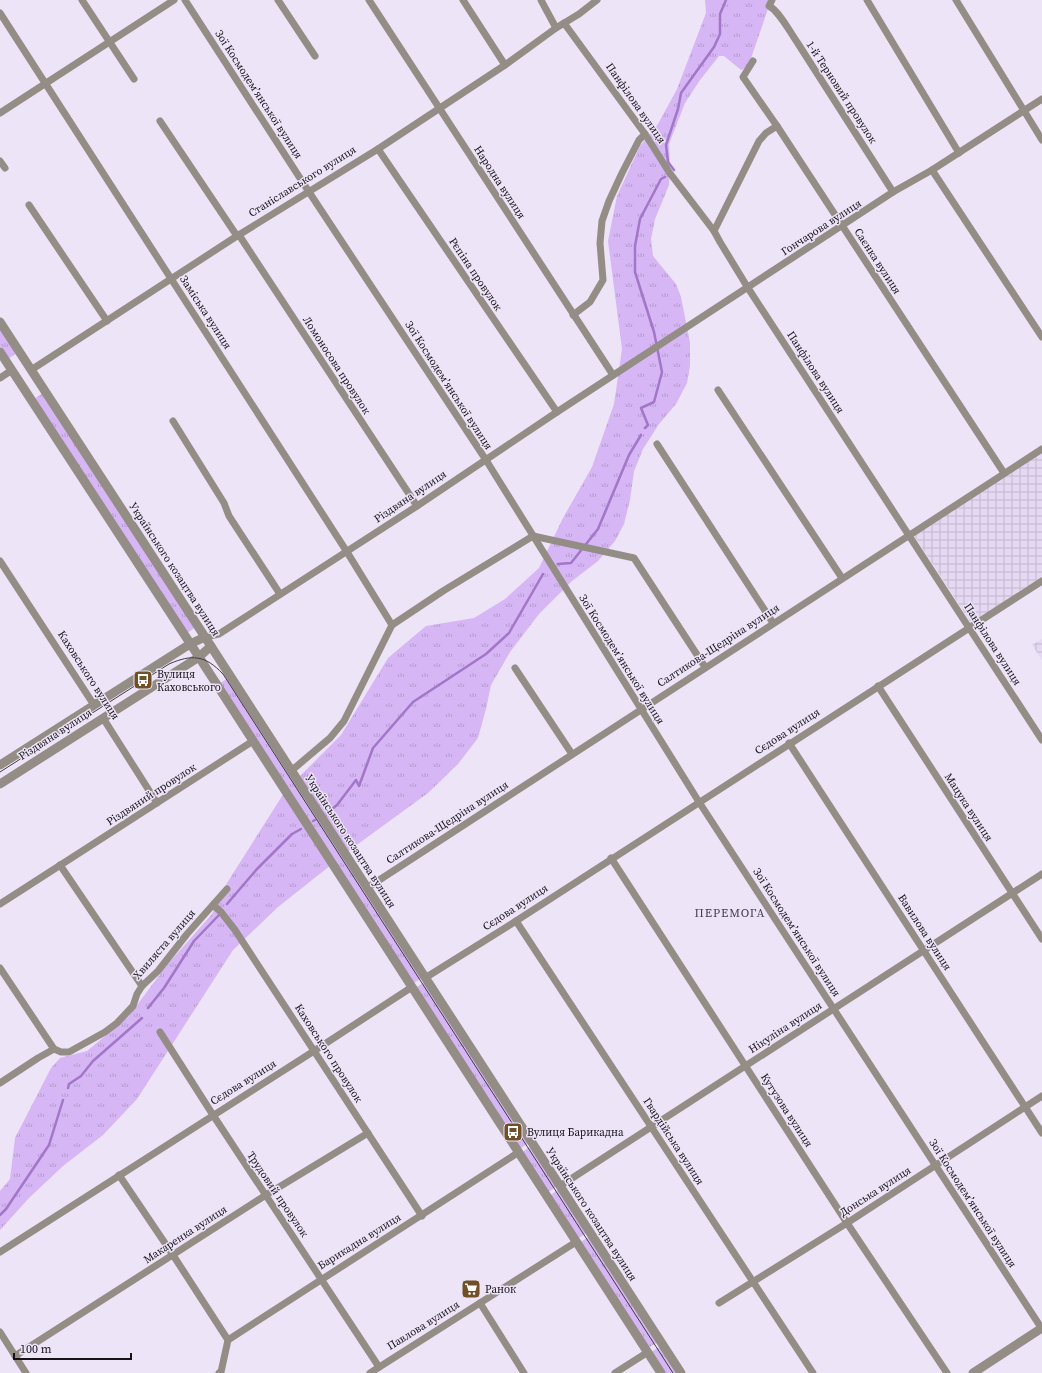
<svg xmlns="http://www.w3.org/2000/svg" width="1042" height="1373" font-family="'Source Serif 4',serif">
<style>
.industrial{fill:url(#industrial-grid)}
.grass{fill:url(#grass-tufts)}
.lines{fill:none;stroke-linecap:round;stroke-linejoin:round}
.stream{stroke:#a276c8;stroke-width:2.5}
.minor{stroke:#948d86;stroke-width:7}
.tertiary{stroke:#948d86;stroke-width:9}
.tram{stroke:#3f3b43;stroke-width:1}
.labels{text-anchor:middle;stroke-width:3;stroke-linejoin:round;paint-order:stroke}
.street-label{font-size:11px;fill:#151218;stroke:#ede4f7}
.poi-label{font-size:11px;fill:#151218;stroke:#ede4f7;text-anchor:start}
.neighbourhood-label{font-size:12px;letter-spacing:1px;fill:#4a4252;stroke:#ede4f7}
</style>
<defs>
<pattern id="industrial-grid" width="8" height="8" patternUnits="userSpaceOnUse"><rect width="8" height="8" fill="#e5d8f2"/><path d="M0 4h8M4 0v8" fill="none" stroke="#c4b8cf"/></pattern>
<pattern id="grass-tufts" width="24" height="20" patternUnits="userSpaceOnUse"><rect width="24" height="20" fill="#d6b6f4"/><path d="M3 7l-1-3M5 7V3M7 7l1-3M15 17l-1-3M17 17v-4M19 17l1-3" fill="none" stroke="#b79bd0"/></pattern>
</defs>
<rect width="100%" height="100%" fill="#ede4f7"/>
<g class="industrial">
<path d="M 1042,453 L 1042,577 L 971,623 L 913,534 Z"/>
<path d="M 1042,639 L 1042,660 L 1032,645 Z"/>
</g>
<g class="grass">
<path d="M 705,0 L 771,0 L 748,67 L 741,70 L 724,56 L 719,56 L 700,80 L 685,103 L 669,144 L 670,167 L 669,185 L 655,219 L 651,239 L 653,256 L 676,284 L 681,297 L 690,343 L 690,366 L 687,383 L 676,404 L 659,424 L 643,449 L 634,471 L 630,500 L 624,524 L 615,541 L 598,561 L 572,581 L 539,614 L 510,652 L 491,685 L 486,709 L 478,738 L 458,764 L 428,793 L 347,852 L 299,777 L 341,735 L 388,658 L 426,626 L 474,618 L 505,599 L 539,568 L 563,518 L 592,467 L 614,404 L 622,349 L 608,241 L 617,196 L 640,146 L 658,124 L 677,89 L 706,13 Z"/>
<path d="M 0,327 L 17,353 L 8,359 L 0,346 Z"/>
<path d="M 43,393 L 196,627 L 187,633 L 34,399 Z"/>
<path d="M 228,678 L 422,978 L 412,984 L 219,684 Z"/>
<path d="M 284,793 L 331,865 L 278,907 L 233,950 L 137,1099 L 103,1135 L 63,1166 L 29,1198 L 0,1230 L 0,1191 L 10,1179 L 15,1138 L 51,1068 L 60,1058 L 87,1051 L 128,1017 L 167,965 L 212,914 L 227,883 Z"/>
<path d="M 425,982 L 529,1143 L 519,1149 L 415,988 Z"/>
<path d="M 531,1146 L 557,1186 L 547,1193 L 521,1153 Z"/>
<path d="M 559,1189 L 587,1233 L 577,1239 L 549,1196 Z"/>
<path d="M 590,1236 L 658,1342 L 648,1348 L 579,1243 Z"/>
<path d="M 661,1346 L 678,1373 L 664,1373 L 651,1352 Z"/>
</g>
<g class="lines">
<g class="stream">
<path d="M 674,170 L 668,162 L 666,145 L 678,109 L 681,93 L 714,47 L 720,34 L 720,14 L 726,0"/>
<path d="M 645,428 L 648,425 L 641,408 L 654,402 L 662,372 L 654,332 L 635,272 L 635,246 L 640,219 L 661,179 L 665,177"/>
<path d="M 558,564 L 571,563 L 598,529 L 629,455 L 641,435"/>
<path d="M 327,813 L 337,805 L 356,780 L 359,786 L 373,748 L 413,702 L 486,654 L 509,633 L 543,574"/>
<path d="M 313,821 L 315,820"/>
<path d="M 227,904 L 257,869 L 292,834 L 301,829"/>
<path d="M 148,1008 L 164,988 L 194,941 L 219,915"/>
<path d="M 68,1088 L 69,1084 L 81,1076 L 93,1061 L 142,1018"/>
<path d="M 0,1215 L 6,1209 L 49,1145 L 63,1100"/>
</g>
<g class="minor">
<path d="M 82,0 L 134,79"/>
<path d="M 185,0 L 309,192 L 486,460 L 699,802 L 1042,1329"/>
<path d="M 278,0 L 315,56"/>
<path d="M 369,0 L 613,375"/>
<path d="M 463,0 L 505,65"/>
<path d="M 541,0 L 556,28"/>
<path d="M 772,0 L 769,6 C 779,11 790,32 797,42 L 893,192"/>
<path d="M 867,0 L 959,153"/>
<path d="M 956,0 L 1042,140"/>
<path d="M 0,13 L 347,552 L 392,625"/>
<path d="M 564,23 L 645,134 L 669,172 L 714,231 L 720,242 L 748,288 L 1042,740"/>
<path d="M 753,61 L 743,77 L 777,126 L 1004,473"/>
<path d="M 0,113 L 174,0"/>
<path d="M 160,121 L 237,236"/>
<path d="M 378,149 L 557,412"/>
<path d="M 0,161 L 5,168"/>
<path d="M 932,170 L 1042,337"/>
<path d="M 29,205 L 107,321"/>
<path d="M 714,231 L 759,141 L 766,133 L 777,126"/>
<path d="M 239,235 L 417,506"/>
<path d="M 573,315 L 590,302 L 603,280 L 600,243 L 602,221 L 609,201 L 622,173 L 639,140 L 645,134"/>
<path d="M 31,370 L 237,236 L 378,149 L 505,65 L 556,28 L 579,14 L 597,0"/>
<path d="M 0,378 L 12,370"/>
<path d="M 718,390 L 842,578"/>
<path d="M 173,421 L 224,503 L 229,516 L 280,594"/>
<path d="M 657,444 L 773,623"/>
<path d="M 533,536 L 634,558 L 705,667"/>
<path d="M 0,561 L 94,705"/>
<path d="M 205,637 L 219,634 L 417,506 L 557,412 L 893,192 L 932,170 L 1042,99"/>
<path d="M 515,668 L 572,754"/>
<path d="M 878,686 L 1042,939"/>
<path d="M 103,718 L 157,803"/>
<path d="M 789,743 L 1042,1133"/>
<path d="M 291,771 L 330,738 L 344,721 L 392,625 L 443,591 L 533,536"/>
<path d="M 611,858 L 847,1223 L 947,1373"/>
<path d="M 60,865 L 142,986"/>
<path d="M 367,888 L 1042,449"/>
<path d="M 0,904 L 253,741"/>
<path d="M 213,905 L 221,912 L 235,930 L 422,1216"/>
<path d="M 516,921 L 813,1373"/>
<path d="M 0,968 L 54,1049"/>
<path d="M 425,978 L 516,921 L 1042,581"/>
<path d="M 160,1032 L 213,1115 L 379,1367"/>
<path d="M 0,1083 L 38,1058 L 54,1049 L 61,1052 L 69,1052 L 105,1032 L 117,1023 L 133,1006 L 137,994 L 142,986 L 158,971 L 187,934 L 227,889"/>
<path d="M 119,1175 L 173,1255 L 228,1340"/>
<path d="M 560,1186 L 1042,874"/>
<path d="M 0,1252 L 314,1051 L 412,987"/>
<path d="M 480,1303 L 524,1373"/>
<path d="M 719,1303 L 847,1223 L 1042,1096"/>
<path d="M 0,1332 L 26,1373"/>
<path d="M 15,1356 L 266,1195 L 368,1133"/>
<path d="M 219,1373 L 221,1372 L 228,1340 L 519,1152"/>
<path d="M 370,1373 L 576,1242"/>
<path d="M 615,1373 L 648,1352"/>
</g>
<g class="tertiary">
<path d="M 0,322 L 205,637 L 681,1373"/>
<path d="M 0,352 L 199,657 L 661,1373"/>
<path d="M 0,765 L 190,644 L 205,637"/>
<path d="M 0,784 L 199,657 L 211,646"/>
<path d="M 973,1373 L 1042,1328"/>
</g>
<path class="tram" d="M 0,772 L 169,664 C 192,654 205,655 223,674 L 673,1373"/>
</g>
<defs>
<g id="bus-square" transform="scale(1)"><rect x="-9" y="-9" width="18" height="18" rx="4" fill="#714f27" stroke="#ede4f7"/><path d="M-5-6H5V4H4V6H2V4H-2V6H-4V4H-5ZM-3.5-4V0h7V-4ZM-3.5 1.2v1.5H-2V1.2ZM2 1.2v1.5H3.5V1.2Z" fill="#fff"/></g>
<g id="supermarket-square" transform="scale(1)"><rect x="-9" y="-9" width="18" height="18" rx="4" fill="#714f27" stroke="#ede4f7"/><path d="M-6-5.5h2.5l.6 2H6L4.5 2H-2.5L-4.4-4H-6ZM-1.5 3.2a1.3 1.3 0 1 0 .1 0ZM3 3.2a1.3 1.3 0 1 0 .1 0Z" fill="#fff"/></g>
</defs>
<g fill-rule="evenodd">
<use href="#bus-square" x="143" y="680"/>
<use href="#bus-square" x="513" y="1132"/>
<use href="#supermarket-square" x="471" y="1289"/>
</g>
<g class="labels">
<g class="street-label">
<text transform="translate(842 92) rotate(57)" y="4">1-й Терновий провулок</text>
<text transform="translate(259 94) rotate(57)" y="4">Зої Космодем’янської вулиця</text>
<text transform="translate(636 103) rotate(55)" y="4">Панфілова вулиця</text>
<text transform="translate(302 181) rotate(-32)" y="4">Станіславського вулиця</text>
<text transform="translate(500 182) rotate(57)" y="4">Народна вулиця</text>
<text transform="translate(821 227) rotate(-33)" y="4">Гончарова вулиця</text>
<text transform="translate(878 261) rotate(57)" y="4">Саєнка вулиця</text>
<text transform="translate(476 274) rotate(56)" y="4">Рєпіна провулок</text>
<text transform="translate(206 312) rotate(57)" y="4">Заміська вулиця</text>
<text transform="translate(337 365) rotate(57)" y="4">Ломоносова провулок</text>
<text transform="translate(816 372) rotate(57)" y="4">Панфілова вулиця</text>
<text transform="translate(449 385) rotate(57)" y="4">Зої Космодем’янської вулиця</text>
<text transform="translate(410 496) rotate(-34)" y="4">Різдвяна вулиця</text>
<text transform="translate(175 569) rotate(57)" y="4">Українського козацтва вулиця</text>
<text transform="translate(993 644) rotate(57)" y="4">Панфілова вулиця</text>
<text transform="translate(718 645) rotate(-33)" y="4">Салтикова-Щедріна вулиця</text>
<text transform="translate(622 659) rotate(58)" y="4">Зої Космодем’янської вулиця</text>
<text transform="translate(89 675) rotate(57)" y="4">Каховського вулиця</text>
<text transform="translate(787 731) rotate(-33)" y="4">Сєдова вулиця</text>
<text transform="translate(55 734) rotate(-33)" y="4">Різдвяна вулиця</text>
<text transform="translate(151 794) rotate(-33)" y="4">Різдвяний провулок</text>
<text transform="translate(969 807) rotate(57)" y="4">Мацука вулиця</text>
<text transform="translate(447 822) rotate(-33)" y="4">Салтикова-Щедріна вулиця</text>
<text transform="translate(351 841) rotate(57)" y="4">Українського козацтва вулиця</text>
<text transform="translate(515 907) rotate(-33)" y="4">Сєдова вулиця</text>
<text transform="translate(797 932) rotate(57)" y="4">Зої Космодем’янської вулиця</text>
<text transform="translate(925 932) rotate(57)" y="4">Вавилова вулиця</text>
<text transform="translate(164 944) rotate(-49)" y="4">Хвиляста вулиця</text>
<text transform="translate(785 1027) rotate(-33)" y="4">Нікуліна вулиця</text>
<text transform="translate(329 1053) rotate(57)" y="4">Каховського провулок</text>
<text transform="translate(243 1082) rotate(-32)" y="4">Сєдова вулиця</text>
<text transform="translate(787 1110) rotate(57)" y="4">Кутузова вулиця</text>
<text transform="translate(674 1141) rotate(57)" y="4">Гвардійська вулиця</text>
<text transform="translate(875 1191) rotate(-33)" y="4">Донська вулиця</text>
<text transform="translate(278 1194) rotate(56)" y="4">Трудовий провулок</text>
<text transform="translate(973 1203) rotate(57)" y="4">Зої Космодем’янської вулиця</text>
<text transform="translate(592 1214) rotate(57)" y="4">Українського козацтва вулиця</text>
<text transform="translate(185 1234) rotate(-33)" y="4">Макаренка вулиця</text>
<text transform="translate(359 1241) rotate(-32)" y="4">Барикадна вулиця</text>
<text transform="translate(423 1325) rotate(-32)" y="4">Павлова вулиця</text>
</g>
<g class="poi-label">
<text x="157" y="678">Вулиця<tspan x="157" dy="13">Каховського</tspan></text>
<text x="527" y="1136">Вулиця Барикадна</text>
<text x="485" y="1293">Ранок</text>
</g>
<g class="neighbourhood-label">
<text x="730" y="917">ПЕРЕМОГА</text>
</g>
</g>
<path d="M14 1353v6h117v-6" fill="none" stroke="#151218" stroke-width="2"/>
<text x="20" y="1353" font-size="12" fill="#151218" stroke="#ede4f7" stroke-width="3" paint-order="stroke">100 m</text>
</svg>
